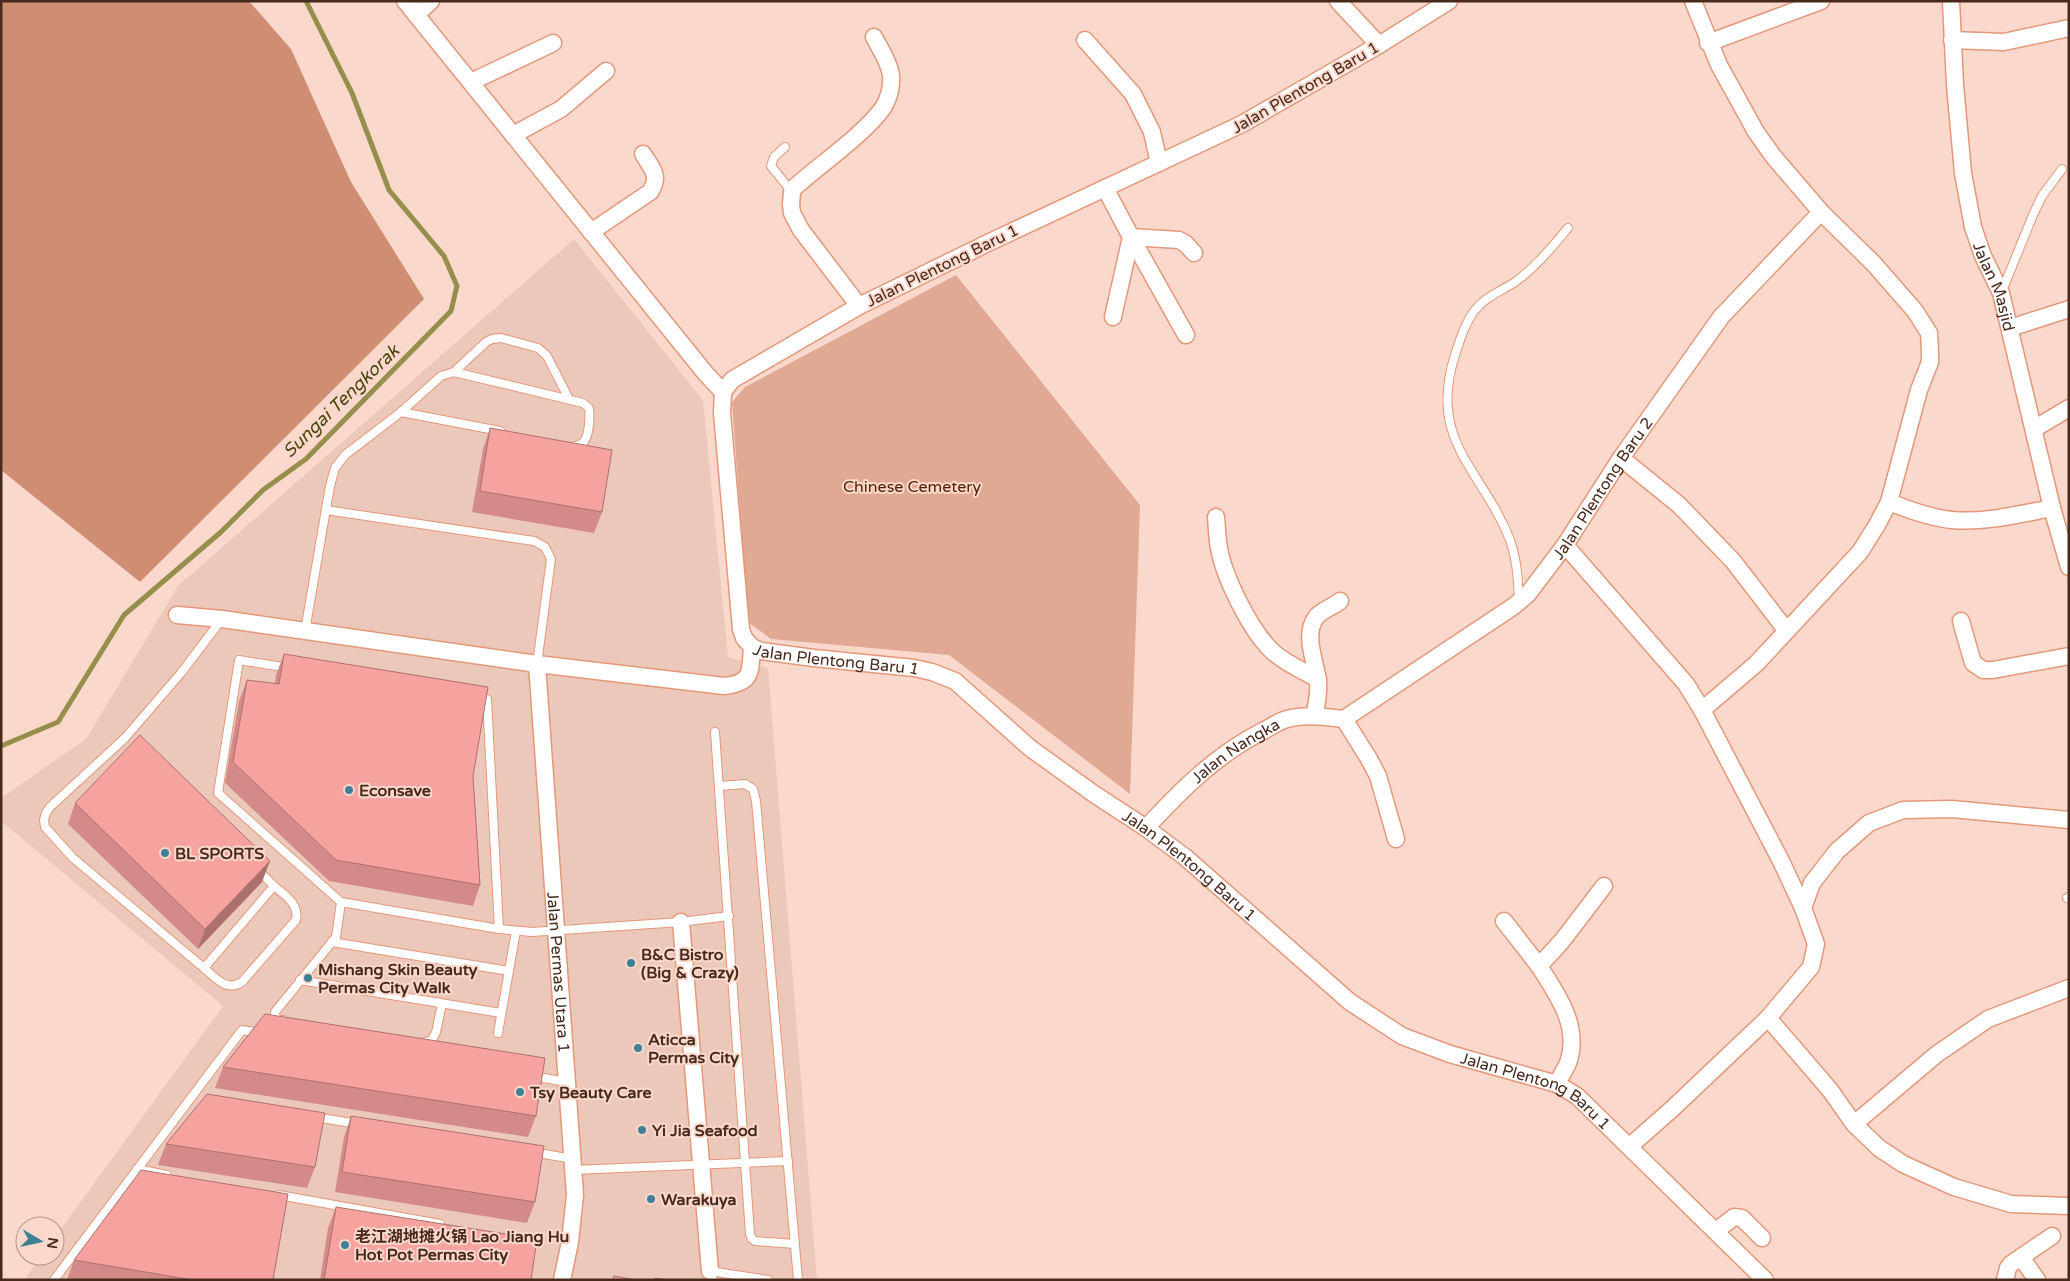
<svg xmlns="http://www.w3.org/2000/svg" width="2070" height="1281" font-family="'Varela Round','Noto Sans SC',sans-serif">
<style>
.built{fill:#ecc8ba}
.green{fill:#dfa993}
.forest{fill:#cf8e74}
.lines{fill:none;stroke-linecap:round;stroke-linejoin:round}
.stream{stroke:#968e4b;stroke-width:5}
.lane-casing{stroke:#e39879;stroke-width:10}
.street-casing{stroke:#e39879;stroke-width:19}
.lane{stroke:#fff;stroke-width:8}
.street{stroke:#fff;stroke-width:16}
.wall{fill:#d48b88}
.shaded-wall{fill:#ac716f}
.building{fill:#f6a29e;stroke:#ac716f}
.poi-dot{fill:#417f94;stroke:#fad9cc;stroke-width:2}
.labels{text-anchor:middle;stroke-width:4;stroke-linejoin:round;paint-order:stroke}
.street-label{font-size:16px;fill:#482a1d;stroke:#fad9cc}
.park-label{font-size:16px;fill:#551a00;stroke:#fad9cc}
.poi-label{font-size:16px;font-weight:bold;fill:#482a1d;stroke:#fad9cc;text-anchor:start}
.water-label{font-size:18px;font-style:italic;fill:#4b4510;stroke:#fad9cc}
</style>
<rect width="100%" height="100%" fill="#fad9cc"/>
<path class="built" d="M 574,239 L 703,400 L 728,657 L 768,668 L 817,1280 L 24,1280 L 41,1256 L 55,1256 L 55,1237 L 223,1006 L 1,821 L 1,798 L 86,739 L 178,586 Z"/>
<path class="green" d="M 956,275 L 1140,505 L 1130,794 L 949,655 L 771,639 L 748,622 L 732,402 L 745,387 Z"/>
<path class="forest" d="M 1,1 L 249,1 L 291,49 L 351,182 L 424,299 L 140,582 L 1,470 Z"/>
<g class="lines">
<path class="stream" d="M 1,746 L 58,722 L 124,615 L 221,532 L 263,490 L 306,459 L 451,311 L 457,286 L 444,256 L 389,190 L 352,93 L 306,1"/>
<g class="lane-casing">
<g id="lane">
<path d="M 785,147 L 774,157 L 771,166 L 792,192"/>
<path d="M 2002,291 L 2033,215 L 2042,196 L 2062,169"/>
<path d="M 454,372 L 486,342 L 492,339 L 501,338 L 538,348 L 547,356 L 569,399"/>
<path d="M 401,412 L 500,431"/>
<path d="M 326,510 L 534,541 L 545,547 L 551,559 L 537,664"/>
<path d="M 1519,600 C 1518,579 1517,560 1510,540 C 1483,470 1427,442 1455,355 C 1460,340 1465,323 1475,310 C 1485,297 1501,291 1515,282 C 1535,268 1552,247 1568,228"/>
<path d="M 305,631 L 330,486 L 335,468 L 345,455 L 401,412 L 441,376 L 454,372 L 583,403 L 589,408 C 590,420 590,446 575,446"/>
<path d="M 289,668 L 239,660 L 218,793 L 341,902 L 499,929 L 532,932 L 681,922 L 729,916"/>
<path d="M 476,698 L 487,699 L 499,929"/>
<path d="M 715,732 L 750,1234 L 752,1239 L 755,1241 L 795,1244"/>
<path d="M 719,786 L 745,784 L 753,789 L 756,801 L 798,1280"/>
<path d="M 258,870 L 274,886"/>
<path d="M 274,886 C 286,896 299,904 296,920 L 242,982 C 226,992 216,978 204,968 Z"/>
<path d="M 2067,898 L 2069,897"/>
<path d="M 332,942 L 509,971"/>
<path d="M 204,968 L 73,858 L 45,827 L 44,820 L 46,813 L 50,807 L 125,738 L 181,673 L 222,619"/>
<path d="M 300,980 L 501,1013"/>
<path d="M 283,1020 L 278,1020 L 275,1016 L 275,1012 L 336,937 L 341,902"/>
<path d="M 498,1033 L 516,931"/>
<path d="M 422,1043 L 432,1040 L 436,1032 L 442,1004"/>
<path d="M 532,1076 L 567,1082"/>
<path d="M 315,1117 L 358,1124"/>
<path d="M 532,1152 L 573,1159"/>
<path d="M 137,1169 L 167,1175"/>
<path d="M 573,1170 L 788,1161"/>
<path d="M 279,1195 L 440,1224"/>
<path d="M 54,1280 L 242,1030 L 262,1033"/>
<path d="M 713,1280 L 710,1271 L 768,1280"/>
</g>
</g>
<g class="street-casing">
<g id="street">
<path d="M 405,1 L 706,374 L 723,392"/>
<path d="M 1338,1 L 1379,45"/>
<path id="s1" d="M 1449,1 L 1379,45 L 1242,124 L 992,241 L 859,306 L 732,380 L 723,392 L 722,413 L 741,629 L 744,638 L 752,647 L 761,651 L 814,658 L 914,668 L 932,672 L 955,681 L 1030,748 L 1094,794 L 1146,828 L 1185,857 L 1350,1002 L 1402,1036 L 1450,1054 L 1557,1084 L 1577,1096 L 1765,1280"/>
<path d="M 1693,1 L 1719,65 L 1756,132 L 1773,156 L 1821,212 L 1874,264 L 1915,311 L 1929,333 L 1930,349 L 1930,362 L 1919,390 L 1889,502 L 1877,525 L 1860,552 L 1756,664 L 1702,710"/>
<path id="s2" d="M 1951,1 L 1955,85 L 1963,173 L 1973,227 L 1983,256 L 2001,293 L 2052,508 L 2069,567"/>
<path d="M 416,15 L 431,1"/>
<path d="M 1085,40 L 1133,94 L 1152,132 L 1159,163"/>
<path d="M 1952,40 L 2004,42 L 2069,28"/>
<path d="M 1708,43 L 1821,1"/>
<path d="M 471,82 L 553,43"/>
<path d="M 513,135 L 561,109 L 606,71"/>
<path d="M 1105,188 L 1131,237 L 1113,317"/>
<path d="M 591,232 L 650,192 C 661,176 652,169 643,154"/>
<path d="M 1131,237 L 1186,335"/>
<path d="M 1131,237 L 1179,240 L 1186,244 L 1194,253"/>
<path d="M 859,306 L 801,230 L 792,213 L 791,205 L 792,192 L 795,187 C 822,163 862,136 883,108 C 889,98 892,86 891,75 C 889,61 880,49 874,37"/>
<path d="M 2010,328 L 2069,309"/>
<path d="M 2034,429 L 2069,408"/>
<path d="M 1621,458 L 1679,505 L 1733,561 L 1786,630"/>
<path d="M 1889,502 C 1909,510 1931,518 1952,520 C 1986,523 2020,514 2052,508"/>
<path d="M 1216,517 C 1217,527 1217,538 1219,548 C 1224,577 1250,630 1272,651 C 1285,663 1303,671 1318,679"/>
<path d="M 1565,545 L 1686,684 L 1702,710 L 1781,861 L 1803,908 L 1816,944 L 1811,967 L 1768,1018 L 1672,1109 L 1630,1146"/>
<path d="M 177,615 L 222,619 L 537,664 L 724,686 C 753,683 750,672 752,647"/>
<path d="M 1961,621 L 1973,663 L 1983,670 L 1993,670 L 2069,656"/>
<path id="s3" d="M 537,664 L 575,1195 L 570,1242 L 562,1280"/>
<path d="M 1314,716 C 1317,704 1319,693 1318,681 C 1316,662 1302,634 1317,616 C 1323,610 1334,606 1340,601"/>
<path id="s4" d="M 1344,719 L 1514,606 L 1528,594 L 1565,545 L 1621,458 L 1721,317 L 1821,212"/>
<path d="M 1344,719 L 1369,759 L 1378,776 L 1396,839"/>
<path id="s5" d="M 1146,828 C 1181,790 1217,754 1263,731 C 1271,727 1279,721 1287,719 C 1305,714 1325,717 1344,719"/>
<path d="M 1803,908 L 1812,883 L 1837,851 L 1869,823 L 1903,810 L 1952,809 L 2069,820"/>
<path d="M 1504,921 L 1539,966"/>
<path d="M 681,922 L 710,1271"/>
<path d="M 1768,1018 L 1830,1090 L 1854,1124 L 1937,1054 L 1988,1019 L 2069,988"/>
<path d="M 1557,1084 C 1560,1077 1565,1070 1568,1063 C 1581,1027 1557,994 1539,966 L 1562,941 L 1604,886"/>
<path d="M 1854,1124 L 1879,1148 L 1903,1164 L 1954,1187 L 2011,1204 L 2069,1206"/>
<path d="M 1716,1231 L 1734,1217 L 1742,1218 L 1762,1238"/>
<path d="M 2021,1257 L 2037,1280"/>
<path d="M 2005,1280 L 2008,1268 L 2011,1264 L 2052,1236"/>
</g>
</g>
<use href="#lane" class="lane"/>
<use href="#street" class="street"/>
</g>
<g class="wall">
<path d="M 490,428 L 602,512 L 594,533 L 472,512 L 483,449 Z"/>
<path d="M 284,654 L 473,776 L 480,885 L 473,906 L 329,881 L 225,783 L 239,701 L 247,680 L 275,684 L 276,675 Z"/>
<path d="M 75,803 L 262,882 L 198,949 L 68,824 Z"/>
<path d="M 223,1067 L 536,1116 L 528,1137 L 215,1088 Z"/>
<path d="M 351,1116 L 535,1202 L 527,1223 L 335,1192 L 344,1137 Z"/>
<path d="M 166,1144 L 315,1167 L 307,1188 L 158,1165 Z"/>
<path d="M 336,1207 L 531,1280 L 320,1280 L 328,1228 Z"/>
<path d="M 74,1260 L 273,1280 L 67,1280 Z"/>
</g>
<path class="shaded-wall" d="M 270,861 L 262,882 L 198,949 L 205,929 Z"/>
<g class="building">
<path d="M 490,428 L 612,450 L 602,512 L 480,491 Z"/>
<path d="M 284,654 L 488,687 L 473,776 L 480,885 L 336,860 L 233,762 L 247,680 L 279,684 Z"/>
<path d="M 140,735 L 270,861 L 205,929 L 75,803 Z"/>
<path d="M 265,1014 L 545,1058 L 536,1116 L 223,1067 Z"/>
<path d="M 207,1094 L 325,1113 L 315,1167 L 166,1144 Z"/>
<path d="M 351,1116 L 544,1146 L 535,1202 L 342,1172 Z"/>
<path d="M 141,1170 L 288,1194 L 273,1280 L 193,1280 L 74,1260 Z"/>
<path d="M 336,1207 L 537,1239 L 531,1280 L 324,1280 Z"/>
<path d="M 614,1276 L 636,1280 L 613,1280 Z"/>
<path d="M 655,1278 L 667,1280 L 654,1280 Z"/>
</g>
<g class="poi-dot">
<circle cx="349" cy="790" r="5"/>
<circle cx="165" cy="853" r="5"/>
<circle cx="631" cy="963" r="5"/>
<circle cx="308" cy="978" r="5"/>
<circle cx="638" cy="1048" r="5"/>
<circle cx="520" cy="1092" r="5"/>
<circle cx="642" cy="1130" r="5"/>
<circle cx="651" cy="1199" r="5"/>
<circle cx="345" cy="1245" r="5"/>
</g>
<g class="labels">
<g class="street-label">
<text transform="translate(1305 87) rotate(-30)" y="6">Jalan Plentong Baru 1</text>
<text transform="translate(942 265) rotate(-26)" y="6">Jalan Plentong Baru 1</text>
<text dy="6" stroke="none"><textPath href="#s2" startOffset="291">Jalan Masjid</textPath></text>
<text dy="6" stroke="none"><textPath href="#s4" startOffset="352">Jalan Plentong Baru 2</textPath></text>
<text dy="6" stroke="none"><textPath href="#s1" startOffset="1172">Jalan Plentong Baru 1</textPath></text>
<text dy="6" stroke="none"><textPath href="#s5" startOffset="119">Jalan Nangka</textPath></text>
<text dy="6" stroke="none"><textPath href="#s1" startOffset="1592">Jalan Plentong Baru 1</textPath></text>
<text dy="6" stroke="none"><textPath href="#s3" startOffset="309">Jalan Permas Utara 1</textPath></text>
<text dy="6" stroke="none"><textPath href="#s1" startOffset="2011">Jalan Plentong Baru 1</textPath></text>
</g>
<g class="park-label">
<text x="912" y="492">Chinese Cemetery</text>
</g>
<g class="poi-label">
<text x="359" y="796">Econsave</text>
<text x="175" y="859">BL SPORTS</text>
<text x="641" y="960">B&amp;C Bistro<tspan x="641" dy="18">(Big &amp; Crazy)</tspan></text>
<text x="318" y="975">Mishang Skin Beauty<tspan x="318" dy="18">Permas City Walk</tspan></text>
<text x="648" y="1045">Aticca<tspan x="648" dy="18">Permas City</tspan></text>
<text x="530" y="1098">Tsy Beauty Care</text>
<text x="652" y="1136">Yi Jia Seafood</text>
<text x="661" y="1205">Warakuya</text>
<text x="355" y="1242">老江湖地摊火锅 Lao Jiang Hu<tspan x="355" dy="18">Hot Pot Permas City</tspan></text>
</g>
<g class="water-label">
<text transform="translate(341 401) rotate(-44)" y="6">Sungai Tengkorak</text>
</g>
</g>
<rect width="2070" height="1281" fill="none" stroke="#482a1d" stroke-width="5"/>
<g transform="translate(40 1241) rotate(99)"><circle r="24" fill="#fad9cc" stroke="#b39386"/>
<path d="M0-4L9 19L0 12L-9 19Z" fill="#417f94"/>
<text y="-8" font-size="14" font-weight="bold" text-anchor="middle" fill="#482a1d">N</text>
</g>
</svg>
